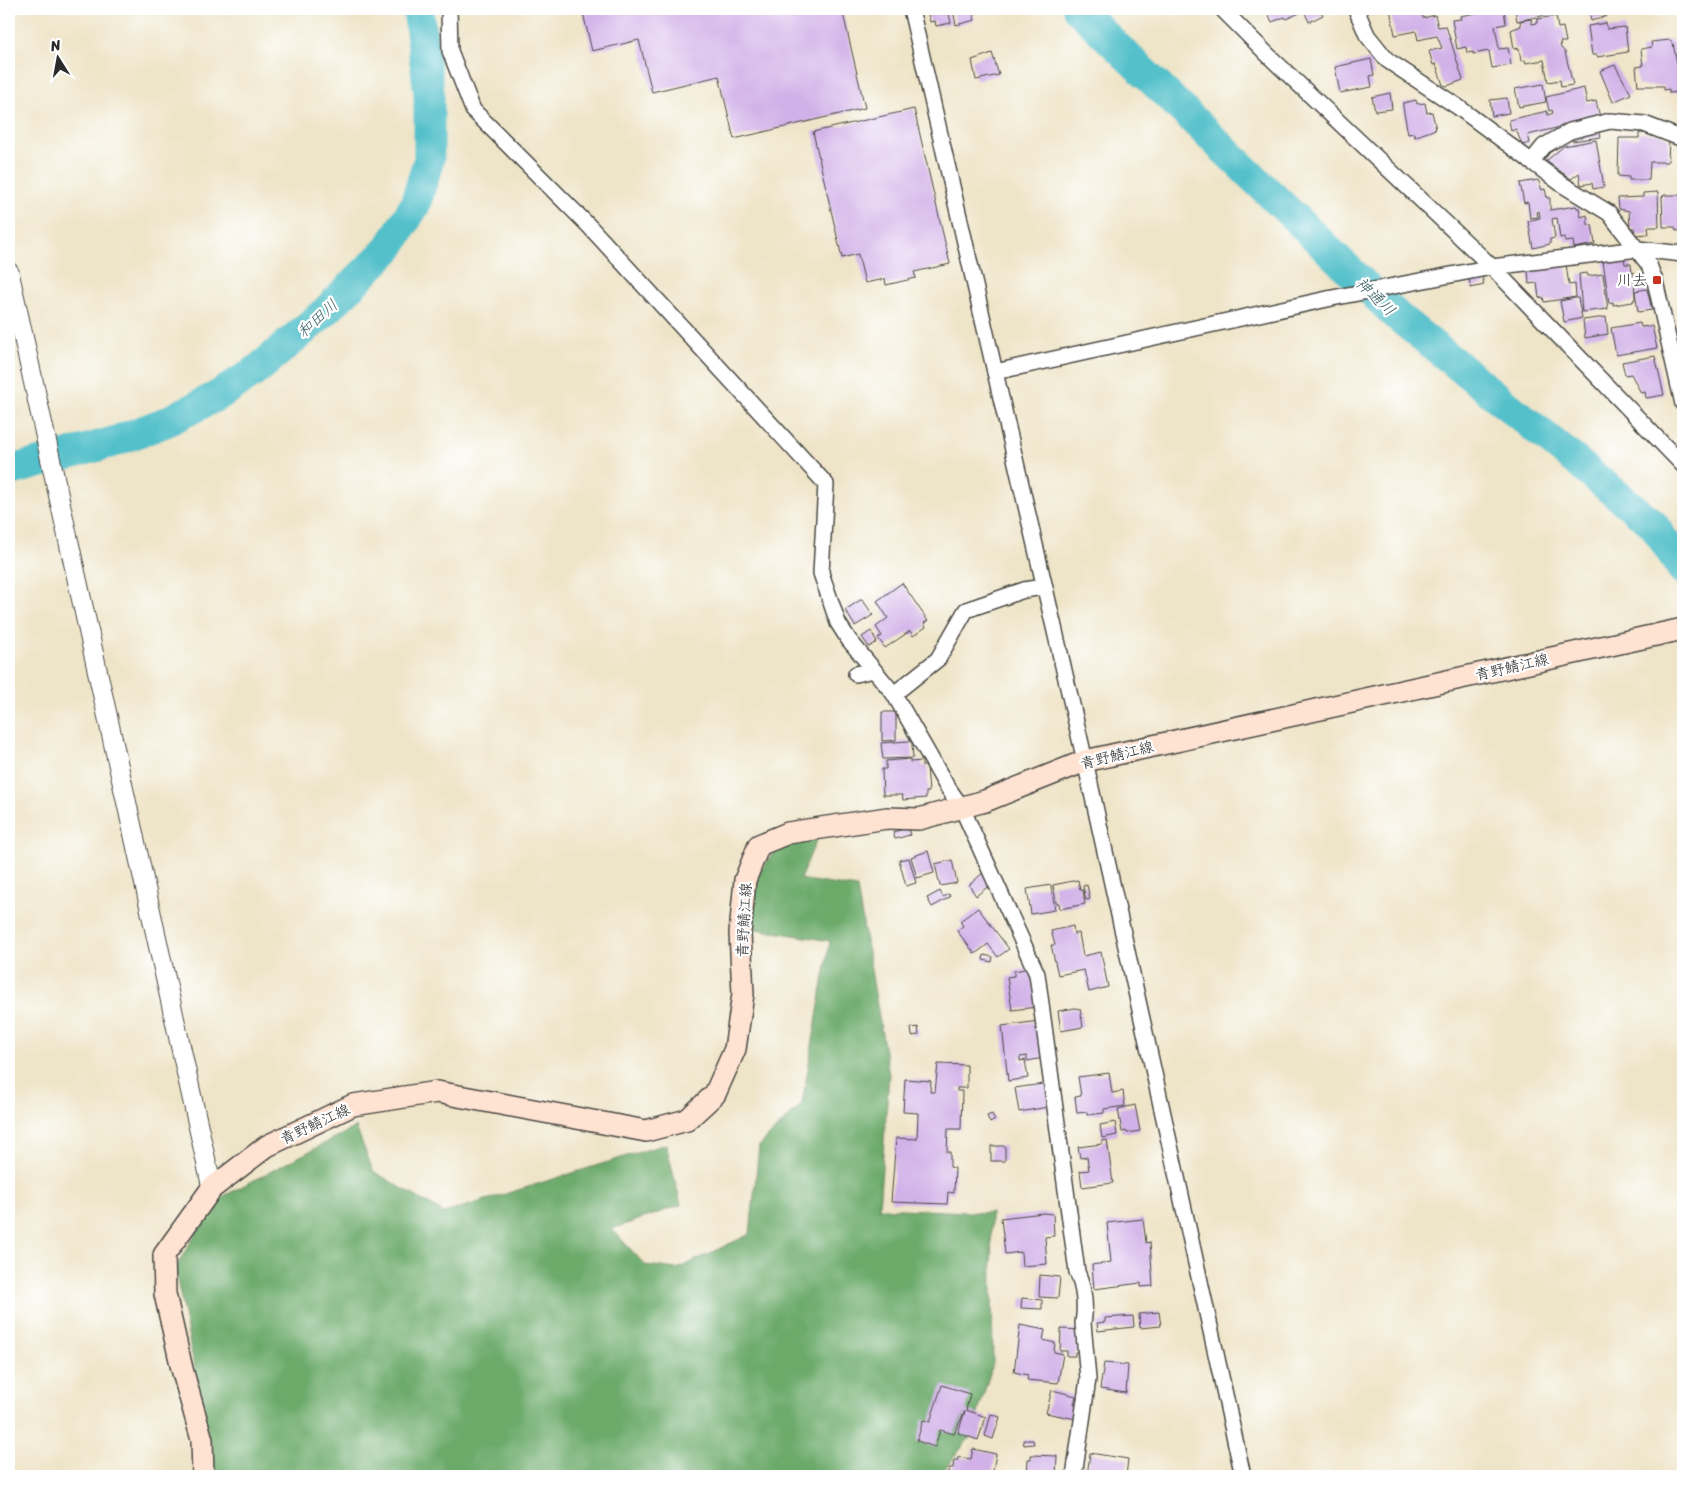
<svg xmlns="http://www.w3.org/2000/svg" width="1692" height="1485" font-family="Sriracha,'Klee One',sans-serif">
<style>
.forest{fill:#6caa6b;stroke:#4c6a4b}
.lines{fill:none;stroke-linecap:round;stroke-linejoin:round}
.river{stroke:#53c0ca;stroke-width:31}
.building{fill:#d1b1e8}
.minor-casing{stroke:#484742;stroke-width:18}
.tertiary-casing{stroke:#484742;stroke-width:21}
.secondary-casing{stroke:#484742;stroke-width:24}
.minor{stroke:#fff;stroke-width:15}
.tertiary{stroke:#fff;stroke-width:19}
.secondary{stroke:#fee3d2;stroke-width:21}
.poi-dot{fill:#c8321e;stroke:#fff;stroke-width:2}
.labels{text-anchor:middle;stroke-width:4.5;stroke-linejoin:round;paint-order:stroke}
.poi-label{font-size:15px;fill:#2b2b2b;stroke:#fff;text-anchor:end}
.street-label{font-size:15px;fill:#2b2b2b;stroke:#fff}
.water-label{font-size:16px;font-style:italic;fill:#395f63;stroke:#fff}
</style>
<rect width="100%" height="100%" fill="#fff"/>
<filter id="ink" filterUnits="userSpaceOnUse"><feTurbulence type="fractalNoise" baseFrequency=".02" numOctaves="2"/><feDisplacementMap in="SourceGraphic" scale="10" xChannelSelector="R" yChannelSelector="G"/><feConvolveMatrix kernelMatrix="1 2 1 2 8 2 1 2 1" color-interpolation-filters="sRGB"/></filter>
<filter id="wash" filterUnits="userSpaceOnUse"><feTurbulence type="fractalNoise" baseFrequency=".0096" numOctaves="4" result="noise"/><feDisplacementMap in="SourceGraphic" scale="20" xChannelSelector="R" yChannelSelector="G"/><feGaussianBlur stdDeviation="1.12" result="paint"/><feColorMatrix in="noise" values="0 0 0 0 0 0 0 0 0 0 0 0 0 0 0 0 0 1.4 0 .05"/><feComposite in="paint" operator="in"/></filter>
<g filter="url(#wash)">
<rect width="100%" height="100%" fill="#eee4c7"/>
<path class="forest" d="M 817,839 L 800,879 L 857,888 L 889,1075 L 879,1208 L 991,1213 L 993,1363 L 971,1436 L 939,1476 L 216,1476 L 175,1269 L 214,1201 L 356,1127 L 373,1171 L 444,1213 L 666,1144 L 681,1205 L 612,1229 L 645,1265 L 677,1269 L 750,1234 L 759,1146 L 802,1104 L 830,941 L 756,929 L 749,889 L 776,848 Z"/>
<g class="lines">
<g class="river">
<path d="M 1078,9 L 1397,316 L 1653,524 L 1683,570"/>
<path d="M 9,471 L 113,442 L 166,422 L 219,395 L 257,370 L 325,312 L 389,248 L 415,205 L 429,159 L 429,93 L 418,9"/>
</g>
</g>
<g id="blocks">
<g class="building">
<path d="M 582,9 L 842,9 L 865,108 L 734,139 L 719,76 L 652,92 L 639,40 L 592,51 Z"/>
<path d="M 933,9 L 948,9 L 951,23 L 936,26 L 935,21 L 930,22 L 927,10 Z"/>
<path d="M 953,9 L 972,9 L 975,20 L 956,25 Z"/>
<path d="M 975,9 L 992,9 L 976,13 Z"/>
<path d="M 1266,9 L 1320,9 L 1323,15 L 1309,22 L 1304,11 L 1286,19 L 1285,17 L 1272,22 Z"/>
<path d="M 1390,9 L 1421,9 L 1423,18 L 1435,15 L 1438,27 L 1446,26 L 1463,80 L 1447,86 L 1443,85 L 1436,64 L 1433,65 L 1429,51 L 1442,48 L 1437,36 L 1418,40 L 1416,31 L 1395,35 Z"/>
<path d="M 1515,9 L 1560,9 L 1561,12 L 1517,21 Z"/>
<path d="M 1589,9 L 1606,9 L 1607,16 L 1591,21 Z"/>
<path d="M 1491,10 L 1492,13 L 1504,10 L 1506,24 L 1495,26 L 1499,49 L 1508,48 L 1511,65 L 1492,68 L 1489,51 L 1473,54 L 1473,52 L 1467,53 L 1466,47 L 1457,49 L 1452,20 L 1461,19 L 1460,16 Z"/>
<path d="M 1556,16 L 1558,28 L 1563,27 L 1566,42 L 1560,42 L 1561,48 L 1565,52 L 1573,85 L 1561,87 L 1560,80 L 1548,82 L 1544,60 L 1526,63 L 1525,60 L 1521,61 L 1519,48 L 1514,49 L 1511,30 L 1521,26 L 1520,21 L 1531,19 L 1532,24 L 1537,23 L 1537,19 Z"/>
<path d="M 1606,23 L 1607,29 L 1625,27 L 1628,52 L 1597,57 L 1597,55 L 1592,55 L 1588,26 Z"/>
<path d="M 1670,40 L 1673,43 L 1680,79 L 1683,78 L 1681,92 L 1669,93 L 1669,89 L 1664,90 L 1664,86 L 1638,86 L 1636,67 L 1643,66 L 1641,49 L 1652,47 L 1651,42 Z"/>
<path d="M 992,53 L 999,75 L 976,80 L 972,60 Z"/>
<path d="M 1371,59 L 1374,75 L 1370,76 L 1372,87 L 1340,93 L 1335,67 Z"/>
<path d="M 1615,65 L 1631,94 L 1613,102 L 1600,71 Z"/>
<path d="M 1543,84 L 1546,102 L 1519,107 L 1515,89 Z"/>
<path d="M 1584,88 L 1587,103 L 1596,101 L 1600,117 L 1528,135 L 1530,143 L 1522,145 L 1516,129 L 1511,131 L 1509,120 L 1547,111 L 1548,115 L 1553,113 L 1552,110 L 1549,111 L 1546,97 Z"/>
<path d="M 1390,93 L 1392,109 L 1375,111 L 1372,97 Z"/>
<path d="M 1507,98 L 1509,113 L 1492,116 L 1490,100 Z"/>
<path d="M 1416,100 L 1417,104 L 1425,103 L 1427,113 L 1432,112 L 1436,129 L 1414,137 L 1414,133 L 1408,134 L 1403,107 L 1403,103 Z"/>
<path d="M 914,109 L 950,264 L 914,272 L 916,278 L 886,285 L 885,279 L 865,283 L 858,254 L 842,258 L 813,132 Z"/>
<path d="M 1599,130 L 1601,137 L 1572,141 L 1571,135 Z"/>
<path d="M 1639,133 L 1660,134 L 1669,139 L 1668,162 L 1650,162 L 1649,180 L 1629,180 L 1629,177 L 1618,176 L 1619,138 L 1639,138 Z"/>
<path d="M 1596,140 L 1604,187 L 1593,189 L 1592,183 L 1581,185 L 1579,173 L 1571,179 L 1546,161 L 1564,146 Z"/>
<path d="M 1538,180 L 1542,190 L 1545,189 L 1547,198 L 1550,198 L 1550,210 L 1576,206 L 1577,208 L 1579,208 L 1581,217 L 1587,215 L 1588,225 L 1592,225 L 1595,244 L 1574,248 L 1573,241 L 1565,242 L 1564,237 L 1560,238 L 1557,218 L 1552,219 L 1555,238 L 1550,239 L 1550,244 L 1533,248 L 1528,221 L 1540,218 L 1539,211 L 1537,212 L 1538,217 L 1530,218 L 1528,202 L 1524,203 L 1520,183 Z"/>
<path d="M 1658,192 L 1659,227 L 1648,227 L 1649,234 L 1635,235 L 1634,228 L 1630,228 L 1629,211 L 1619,209 L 1618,198 L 1643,197 L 1643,193 Z"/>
<path d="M 1664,195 L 1682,195 L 1683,230 L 1676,231 L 1675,227 L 1663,227 L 1662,197 Z"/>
<path d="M 1624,258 L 1625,264 L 1631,264 L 1632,273 L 1634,272 L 1635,300 L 1633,300 L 1633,302 L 1613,305 L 1613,302 L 1609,303 L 1603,261 Z"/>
<path d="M 1566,265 L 1569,285 L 1575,284 L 1576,297 L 1544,302 L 1543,297 L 1539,298 L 1537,283 L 1529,284 L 1528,270 Z"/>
<path d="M 1587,273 L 1588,276 L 1603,274 L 1608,309 L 1582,312 L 1579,274 Z"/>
<path d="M 1482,276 L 1484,285 L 1471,288 L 1469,279 Z"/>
<path d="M 1647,289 L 1652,310 L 1638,312 L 1635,291 Z"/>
<path d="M 1575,298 L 1578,298 L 1582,318 L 1564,322 L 1560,301 Z"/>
<path d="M 1606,317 L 1608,334 L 1585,338 L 1583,320 Z"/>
<path d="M 1640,323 L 1641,327 L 1652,326 L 1657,348 L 1616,355 L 1611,328 Z"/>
<path d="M 1655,356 L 1664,395 L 1646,398 L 1645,392 L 1641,393 L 1631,374 L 1625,375 L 1622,362 Z"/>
<path d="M 902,583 L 928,621 L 924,623 L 926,627 L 913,636 L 910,631 L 885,648 L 878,638 L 882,636 L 876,627 L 888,618 L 877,601 Z"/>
<path d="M 862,599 L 873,615 L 855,626 L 845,610 Z"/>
<path d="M 871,631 L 877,642 L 869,647 L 862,637 Z"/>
<path d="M 882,712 L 896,712 L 896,740 L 882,741 Z"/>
<path d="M 909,741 L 912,743 L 913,758 L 883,759 L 881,743 Z"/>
<path d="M 910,759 L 910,762 L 922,761 L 922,766 L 927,766 L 929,792 L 926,792 L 926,798 L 903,800 L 902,795 L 883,795 L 882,769 L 886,769 L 886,761 Z"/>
<path d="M 908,828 L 910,835 L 895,839 L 893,832 Z"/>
<path d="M 928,851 L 934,873 L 917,878 L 911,857 Z"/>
<path d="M 909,858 L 916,883 L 906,886 L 899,860 Z"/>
<path d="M 952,860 L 957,883 L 940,886 L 935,864 Z"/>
<path d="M 985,871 L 995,881 L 976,896 L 969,885 Z"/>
<path d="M 1078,880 L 1080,890 L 1083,890 L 1085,904 L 1060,909 L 1059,903 L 1056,903 L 1053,885 Z"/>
<path d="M 1051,885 L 1055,910 L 1031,914 L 1027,889 Z"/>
<path d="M 1087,885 L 1090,899 L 1086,900 L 1083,886 Z"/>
<path d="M 940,891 L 943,897 L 949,894 L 950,897 L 932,907 L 927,898 Z"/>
<path d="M 978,908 L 1009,949 L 998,957 L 988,944 L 975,954 L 957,931 L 963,926 L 960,921 Z"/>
<path d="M 1073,926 L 1074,934 L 1079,933 L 1083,956 L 1101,952 L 1108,987 L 1089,992 L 1084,970 L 1058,975 L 1051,945 L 1055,945 L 1051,931 Z"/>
<path d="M 984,955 L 993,957 L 992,962 L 983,960 Z"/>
<path d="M 1030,968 L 1037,1007 L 1012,1010 L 1007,977 L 1014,976 L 1014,971 Z"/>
<path d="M 1075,1008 L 1080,1009 L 1083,1027 L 1061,1031 L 1058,1011 Z"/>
<path d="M 1039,1021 L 1044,1058 L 1027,1061 L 1027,1056 L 1020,1057 L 1020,1061 L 1025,1060 L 1028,1078 L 1008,1081 L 1002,1026 Z"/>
<path d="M 918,1027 L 919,1035 L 912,1036 L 911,1028 Z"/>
<path d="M 938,1064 L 967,1065 L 967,1088 L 957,1088 L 957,1091 L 962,1091 L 961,1129 L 948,1129 L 947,1152 L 950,1152 L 950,1167 L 955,1168 L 954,1193 L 948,1192 L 947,1204 L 891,1202 L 896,1138 L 917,1139 L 918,1113 L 903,1112 L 905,1079 L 931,1081 L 930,1092 L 935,1092 Z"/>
<path d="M 1109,1073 L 1112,1093 L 1123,1091 L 1125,1106 L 1104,1109 L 1104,1113 L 1087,1115 L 1087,1112 L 1077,1113 L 1075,1097 L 1081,1096 L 1078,1077 Z"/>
<path d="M 1049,1083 L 1048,1107 L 1019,1112 L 1015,1088 Z"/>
<path d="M 1135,1105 L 1140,1131 L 1127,1133 L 1126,1131 L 1122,1132 L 1118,1109 Z"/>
<path d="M 992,1114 L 995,1120 L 990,1123 L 987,1116 Z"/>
<path d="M 1115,1122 L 1117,1135 L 1102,1138 L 1100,1125 Z"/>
<path d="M 1107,1140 L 1113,1183 L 1082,1187 L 1080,1171 L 1089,1170 L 1087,1157 L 1080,1158 L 1078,1147 L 1102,1144 L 1102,1141 Z"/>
<rect x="991" y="1146" width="14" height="15"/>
<path d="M 1043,1213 L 1053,1214 L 1054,1236 L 1045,1237 L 1047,1264 L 1022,1266 L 1021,1252 L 1005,1254 L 1001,1218 Z"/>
<path d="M 1143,1219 L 1146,1243 L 1150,1242 L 1153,1286 L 1141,1287 L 1141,1283 L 1094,1289 L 1092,1265 L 1111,1262 L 1107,1223 Z"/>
<path d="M 1040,1275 L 1060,1277 L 1058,1298 L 1039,1297 Z"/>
<path d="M 1022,1298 L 1042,1300 L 1042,1309 L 1021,1308 Z"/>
<path d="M 1159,1312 L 1161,1326 L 1140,1328 L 1139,1314 Z"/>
<path d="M 1133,1316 L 1134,1327 L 1098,1331 L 1097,1323 L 1105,1322 L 1105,1318 Z"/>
<path d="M 1020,1325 L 1045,1330 L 1043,1340 L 1055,1343 L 1054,1352 L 1063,1354 L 1058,1383 L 1027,1380 L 1028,1375 L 1014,1372 Z"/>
<path d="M 1061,1329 L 1084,1330 L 1082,1352 L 1075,1352 L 1075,1356 L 1067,1356 L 1067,1351 L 1060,1351 Z"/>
<path d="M 1104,1363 L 1128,1365 L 1126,1393 L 1100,1389 Z"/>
<path d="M 942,1385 L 970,1394 L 966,1410 L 986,1417 L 978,1440 L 958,1433 L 965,1411 L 954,1434 L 940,1430 L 935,1447 L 917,1441 L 923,1420 L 930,1422 Z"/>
<path d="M 1052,1390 L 1076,1396 L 1074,1404 L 1079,1405 L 1076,1419 L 1046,1413 Z"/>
<path d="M 991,1414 L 1000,1417 L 993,1439 L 985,1436 Z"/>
<path d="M 1023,1440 L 1033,1440 L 1034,1444 L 1024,1445 Z"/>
<path d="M 973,1449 L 996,1454 L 992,1476 L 947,1476 L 949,1468 L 953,1468 L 954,1460 L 958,1460 L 958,1457 L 971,1459 Z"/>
<path d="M 1090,1453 L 1128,1459 L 1126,1476 L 1087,1476 Z"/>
<path d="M 1031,1455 L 1057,1456 L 1056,1476 L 1027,1476 L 1028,1459 L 1031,1459 Z"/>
</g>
</g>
</g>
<g filter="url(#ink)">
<use href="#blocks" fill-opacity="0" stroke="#484742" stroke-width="1"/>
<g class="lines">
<g class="minor-casing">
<g id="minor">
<path d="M 449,9 L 450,51 L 473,110 L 589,226 L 826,484 L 821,573 L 838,623 L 849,640 L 894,694 L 946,785 L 962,808 L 1037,974 L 1077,1272 C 1084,1287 1086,1307 1083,1323 L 1088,1379 L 1074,1476"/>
<path d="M 911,9 L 1085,761 L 1243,1476"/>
<path d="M 1222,9 L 1270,57 L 1492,267 L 1683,465"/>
<path d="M 1356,9 L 1367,35 L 1387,60 L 1458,107 L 1563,185 L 1609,213 L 1649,265 L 1655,281 L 1683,404"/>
<path d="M 1531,162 L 1544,146 L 1570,131 L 1610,121 L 1644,124 L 1683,139"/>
<path d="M 995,372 L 1332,298 L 1492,267 L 1638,249 L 1683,254"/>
<path d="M 856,674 L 873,670"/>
<path d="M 894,694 L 938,659 L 966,610 L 1024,590 L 1043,587"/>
</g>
</g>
<g class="tertiary-casing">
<path id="tertiary" d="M 9,272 L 212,1188"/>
</g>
<g class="secondary-casing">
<path id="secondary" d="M 203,1476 L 202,1440 L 182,1369 L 165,1294 L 164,1255 L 212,1188 L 267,1146 L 353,1105 L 437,1092 L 646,1131 L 687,1120 L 715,1094 L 735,1049 L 743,994 L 740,933 L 745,880 L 759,845 L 788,833 L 887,818 L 919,819 L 985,801 L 1085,761 L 1683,629"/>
</g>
<use href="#minor" class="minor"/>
<use href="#tertiary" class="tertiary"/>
<use href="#secondary" class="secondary"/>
</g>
</g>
<rect class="poi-dot" x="1652" y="275" width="10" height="10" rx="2.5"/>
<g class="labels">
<g class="poi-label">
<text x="1647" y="285">川去</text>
</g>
<g class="street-label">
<text transform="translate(1512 667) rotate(-13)" y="5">青野鯖江線</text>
<text transform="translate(1117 755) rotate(-14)" y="5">青野鯖江線</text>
<text transform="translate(744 920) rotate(-87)" y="5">青野鯖江線</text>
<text transform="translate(315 1124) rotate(-25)" y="5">青野鯖江線</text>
</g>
<g class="water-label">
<text transform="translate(1376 296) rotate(44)" y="6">神通川</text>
<text transform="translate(317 318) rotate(-42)" y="6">和田川</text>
</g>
</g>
<rect width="1692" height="1485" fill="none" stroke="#fff" stroke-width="30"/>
<g transform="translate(58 58) rotate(349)" stroke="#ffffff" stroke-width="4" paint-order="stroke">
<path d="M0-4L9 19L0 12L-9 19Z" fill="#2b2b2b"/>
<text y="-8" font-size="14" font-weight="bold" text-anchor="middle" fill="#2b2b2b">N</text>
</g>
</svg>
